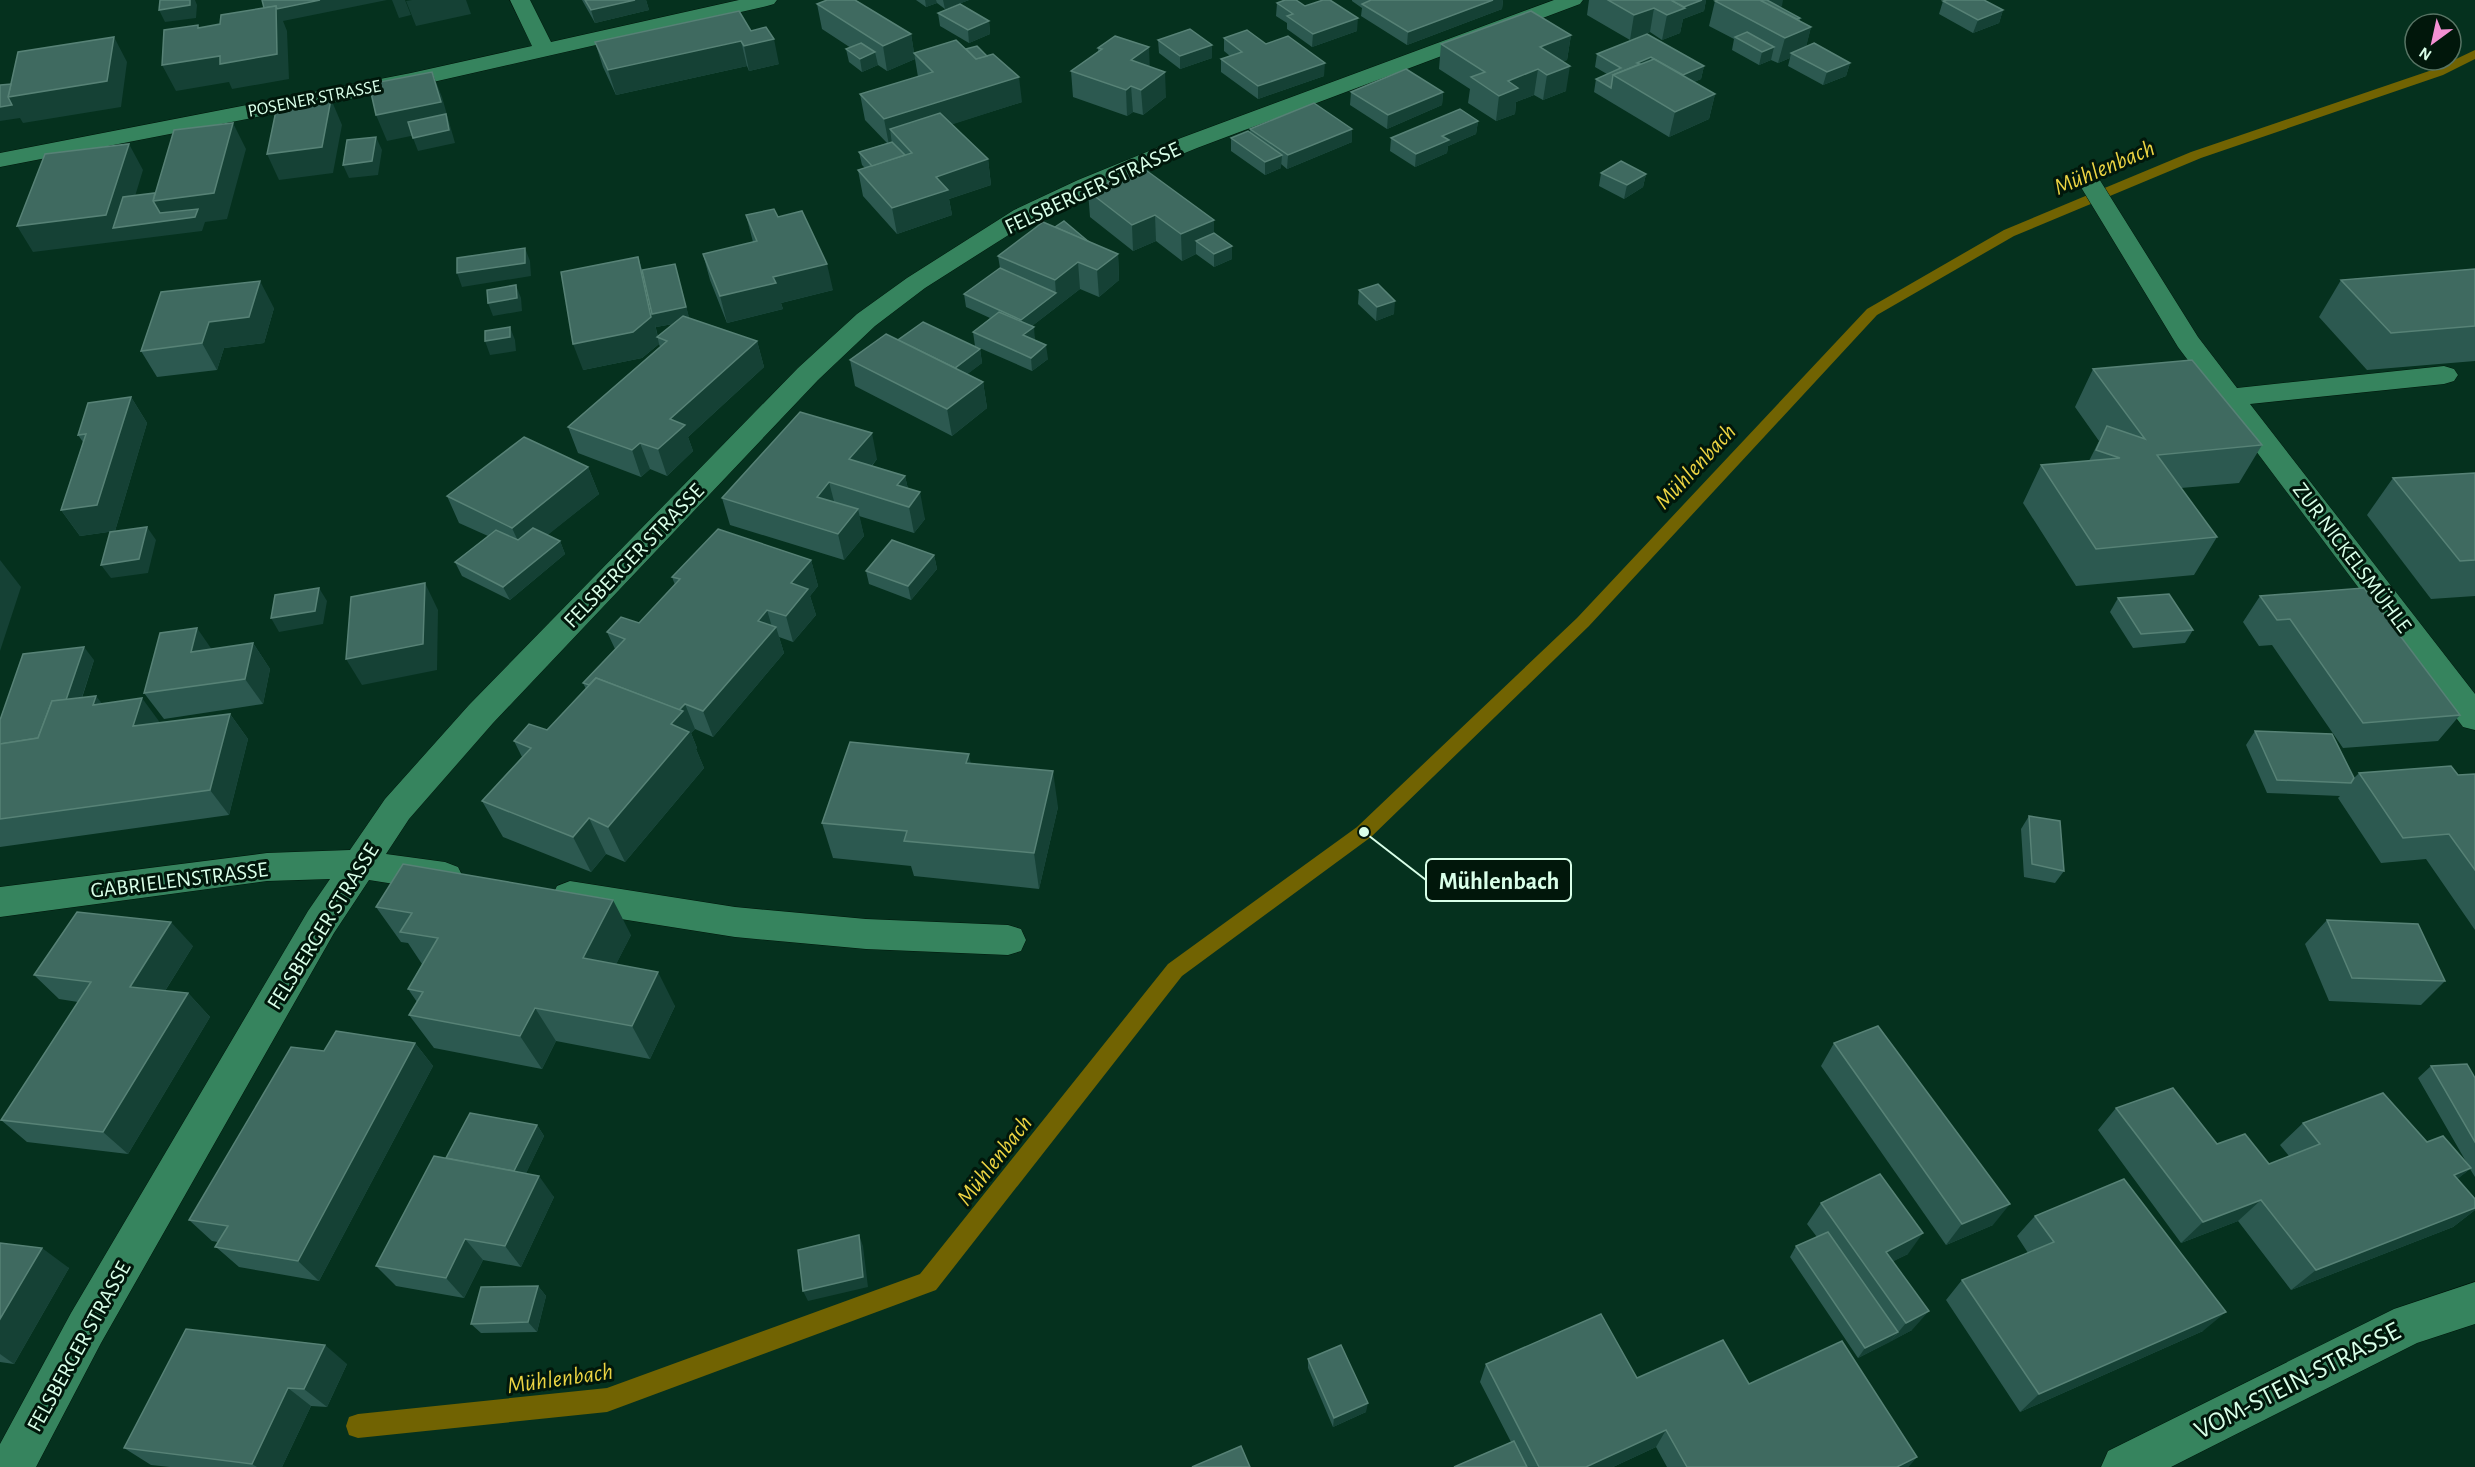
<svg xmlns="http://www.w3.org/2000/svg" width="2475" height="1467" font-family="'Alegreya Sans',sans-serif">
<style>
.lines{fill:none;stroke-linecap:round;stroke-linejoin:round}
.stream{fill:#716302;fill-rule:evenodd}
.minor-casing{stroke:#01170b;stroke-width:1}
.minor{fill:#36845e;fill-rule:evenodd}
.wall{fill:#2c5950;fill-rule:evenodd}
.shaded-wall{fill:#154135}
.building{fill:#3f6a60;stroke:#578276;stroke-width:1.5}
.labels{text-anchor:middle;stroke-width:6;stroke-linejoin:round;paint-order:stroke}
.far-street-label{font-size:18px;fill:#d9ffe9;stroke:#01170b}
.street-label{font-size:22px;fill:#d9ffe9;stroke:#01170b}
.water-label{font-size:24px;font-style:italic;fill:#ecd443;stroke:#01170b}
.near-street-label{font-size:27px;fill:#d9ffe9;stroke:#01170b}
.leader{fill:none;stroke:#d9ffe9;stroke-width:2}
.callout-dot{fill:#d9ffe9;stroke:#01170b;stroke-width:2}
.callout{fill:#01170b;stroke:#d9ffe9;stroke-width:2}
.callout-label{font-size:24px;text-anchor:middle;font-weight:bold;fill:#d9ffe9}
</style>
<rect width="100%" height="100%" fill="#05311e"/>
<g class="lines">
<path class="stream" d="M 2475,50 L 2475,59 L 2443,75 L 2201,158 L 2014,236 L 1877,315 L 1589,626 L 1371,837 L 1182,976 L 936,1290 L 607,1412 L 358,1438 L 349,1435 L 346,1426 L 349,1417 L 358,1414 L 607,1388 L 920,1274 L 1168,964 L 1357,827 L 1577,618 L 1867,309 L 2004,230 L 2191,152 L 2435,69 Z"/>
<g class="minor-casing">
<g id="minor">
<path d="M 510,0 L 530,0 L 551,42 L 739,0 L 777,0 L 774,4 L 767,6 L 411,87 L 0,167 L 0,153 L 411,73 L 532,46 Z"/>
<path d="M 1554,0 L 1583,0 L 1580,4 L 1197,148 L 1094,190 L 1032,220 L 925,288 L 875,326 L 818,380 L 493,723 L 409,819 L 386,854 L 445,862 L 458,867 L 463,877 L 458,887 L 445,892 L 369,880 L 334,933 L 101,1343 L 36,1467 L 0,1467 L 0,1444 L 71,1313 L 308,911 L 330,879 L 267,881 L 0,917 L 0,887 L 267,853 L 350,850 L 385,799 L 469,705 L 798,368 L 857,314 L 907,278 L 1014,210 L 1078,180 L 1181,138 Z"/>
<path d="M 2088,172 L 2096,174 L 2198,337 L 2237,388 L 2444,366 L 2454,369 L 2458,375 L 2454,381 L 2444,384 L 2250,404 L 2475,694 L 2475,730 L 2463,727 L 2178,347 L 2076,179 L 2080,174 Z"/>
<path d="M 570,881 L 735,907 L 866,919 L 1008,925 L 1021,929 L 1026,940 L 1021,951 L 1008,955 L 866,949 L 735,937 L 570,911 L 557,906 L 552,896 L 557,886 Z"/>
<path d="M 2475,1282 L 2475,1324 L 2417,1343 L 2171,1467 L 2101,1467 L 2108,1451 L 2394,1309 Z"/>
</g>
</g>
<use href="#minor" class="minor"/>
</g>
<g class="wall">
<path d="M 582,0 L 646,0 L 649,10 L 595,23 Z"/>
<path d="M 916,0 L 969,0 L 945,9 L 937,3 L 926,7 Z"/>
<path d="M 1352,0 L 1503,0 L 1502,9 L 1407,45 L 1361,16 L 1362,8 L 1352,1 Z"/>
<path d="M 1589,0 L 1706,0 L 1704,11 L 1683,19 L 1680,33 L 1662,40 L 1650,32 L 1630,40 L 1587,15 Z"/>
<path d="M 1715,1 L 1782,6 L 1779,7 L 1800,18 L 1800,21 L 1811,27 L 1806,46 L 1850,63 L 1846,76 L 1823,85 L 1788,66 L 1790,58 L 1778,63 L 1771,60 L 1759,65 L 1732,50 L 1734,39 L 1709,26 Z"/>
<path d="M 1943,1 L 2003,10 L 1999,23 L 1973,33 L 1939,14 Z"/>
<path d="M 1277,3 L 1305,6 L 1357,31 L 1312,47 L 1287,29 L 1287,23 L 1276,16 Z"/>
<path d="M 817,4 L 911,34 L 915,59 L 887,71 L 878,65 L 862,72 L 849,62 L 846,49 L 851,48 L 822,29 Z"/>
<path d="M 938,13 L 989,21 L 990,34 L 969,43 L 940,26 Z"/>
<path d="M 751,31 L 779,64 L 749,71 L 747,66 L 616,95 L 603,67 L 595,42 Z"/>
<path d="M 1647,34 L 1704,66 L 1701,79 L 1694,82 L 1715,94 L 1709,119 L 1669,137 L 1594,92 L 1596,79 L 1607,74 L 1595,67 L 1597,54 Z"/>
<path d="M 1571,35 L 1567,60 L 1563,61 L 1566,91 L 1543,100 L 1534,95 L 1516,102 L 1515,114 L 1496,121 L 1468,103 L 1470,89 L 1439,69 L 1441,44 Z"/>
<path d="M 1224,38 L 1266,44 L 1324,76 L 1258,99 L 1221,72 L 1221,59 L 1230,56 L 1224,51 Z"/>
<path d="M 1158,40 L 1212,45 L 1212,58 L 1180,69 L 1159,53 Z"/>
<path d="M 1098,48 L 1149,67 L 1166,97 L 1143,115 L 1133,112 L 1127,116 L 1073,97 L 1071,71 L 1098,52 Z"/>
<path d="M 914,53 L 1022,102 L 952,124 L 988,159 L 991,185 L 949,199 L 952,215 L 897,234 L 863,196 L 858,170 L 865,168 L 862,165 L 859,152 L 887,143 L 865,120 L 860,94 L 918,77 Z"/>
<path d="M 1351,92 L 1443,92 L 1442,105 L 1387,129 L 1350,105 Z"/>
<path d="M 1478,121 L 1476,134 L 1448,146 L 1447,153 L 1415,167 L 1390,151 L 1391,138 Z"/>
<path d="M 1250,129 L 1352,129 L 1352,142 L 1287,169 L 1281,164 L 1281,168 L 1265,175 L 1231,151 L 1231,138 L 1250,133 Z"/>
<path d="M 1601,173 L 1646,174 L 1643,187 L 1624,199 L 1599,186 Z"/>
<path d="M 1088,191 L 1214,233 L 1232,259 L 1214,267 L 1196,254 L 1182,261 L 1156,241 L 1133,251 L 1090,217 Z"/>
<path d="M 746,215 L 778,217 L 833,290 L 781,303 L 783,309 L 727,323 L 710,280 L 703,254 L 753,242 Z"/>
<path d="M 1089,242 L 1118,254 L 1119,280 L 1099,297 L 1080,289 L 1032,326 L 1035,340 L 1048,359 L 1032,371 L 975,346 L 973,332 L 990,318 L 966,307 L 964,294 L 1000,268 L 998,256 Z"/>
<path d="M 638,257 L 642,270 L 675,264 L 689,318 L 757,341 L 764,367 L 688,437 L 693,451 L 667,476 L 650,469 L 641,477 L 578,453 L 568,427 L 660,347 L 659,344 L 642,358 L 583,370 ZM 655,324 L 656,327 L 673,324 L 658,337 Z"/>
<path d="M 2475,269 L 2475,361 L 2367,370 L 2319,317 L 2341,280 Z"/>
<path d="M 1359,290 L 1394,314 L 1376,321 L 1358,304 Z"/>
<path d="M 274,308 L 264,343 L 224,348 L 217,370 L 157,377 L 141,351 Z"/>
<path d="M 898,340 L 980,349 L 982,363 L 967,374 L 983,382 L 987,408 L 952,436 L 855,386 L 850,360 Z"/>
<path d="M 2093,369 L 2262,445 L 2239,483 L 2181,488 L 2217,537 L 2194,575 L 2076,586 L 2023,503 L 2041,465 L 2089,461 L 2099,441 L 2075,407 Z"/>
<path d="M 131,397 L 147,423 L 115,531 L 80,536 L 61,510 L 83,442 L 78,435 Z"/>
<path d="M 877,459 L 872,466 L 905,476 L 908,489 L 925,519 L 914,533 L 859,516 L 864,536 L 844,560 L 730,525 L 722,498 Z"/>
<path d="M 588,467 L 599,494 L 547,535 L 560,541 L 565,554 L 510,600 L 462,576 L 455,562 L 488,536 L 459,523 L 447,496 Z"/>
<path d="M 2475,473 L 2475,596 L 2431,599 L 2367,515 L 2393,478 Z"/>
<path d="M 934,555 L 937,569 L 911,600 L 869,584 L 866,571 Z"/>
<path d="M 811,560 L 818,586 L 810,596 L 816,615 L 793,642 L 779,637 L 784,653 L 713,737 L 695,729 L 691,733 L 697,748 L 696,749 L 704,768 L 625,862 L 606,854 L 591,872 L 503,837 L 482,801 L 522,757 L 514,741 L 547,730 L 586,689 L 583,683 L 615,649 L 607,632 L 639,623 L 675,585 L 672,577 Z"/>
<path d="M 2260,596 L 2460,715 L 2438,741 L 2343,748 L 2272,645 L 2259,646 L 2243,622 Z"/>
<path d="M 2118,598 L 2193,630 L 2185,643 L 2133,648 L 2110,612 Z"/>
<path d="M 253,643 L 270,669 L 263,704 L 164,719 L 144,693 L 212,649 Z"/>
<path d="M 94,660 L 82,698 L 160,723 L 230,714 L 248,739 L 229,815 L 0,847 L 0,720 Z"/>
<path d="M 2255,731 L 2354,778 L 2359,773 L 2458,775 L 2475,774 L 2475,930 L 2426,859 L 2381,863 L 2338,798 L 2340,796 L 2267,793 L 2246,745 Z"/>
<path d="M 970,763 L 1058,807 L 1039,889 L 914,876 L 911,866 L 833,858 L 822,823 Z"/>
<path d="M 2029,816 L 2064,871 L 2055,883 L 2024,877 L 2021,829 Z"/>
<path d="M 376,907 L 631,935 L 616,964 L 675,1006 L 650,1059 L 556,1041 L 542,1069 L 434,1048 L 409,1015 L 417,1002 L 408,989 L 422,964 L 408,943 L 401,942 Z"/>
<path d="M 2327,920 L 2445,981 L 2421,1005 L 2329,1001 L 2305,944 Z"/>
<path d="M 193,946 L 165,991 L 188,993 L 210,1017 L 128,1154 L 27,1142 L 1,1120 L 78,1002 L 59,999 L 34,975 Z"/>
<path d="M 415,1043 L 433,1066 L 319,1281 L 239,1267 L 216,1247 L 218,1242 L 212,1241 L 189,1220 Z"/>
<path d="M 1834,1043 L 1993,1225 L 1946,1245 L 1821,1066 Z"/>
<path d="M 2431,1066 L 2475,1078 L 2475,1177 L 2470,1169 L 2457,1179 L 2475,1199 L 2475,1210 L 2453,1227 L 2291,1290 L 2238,1221 L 2181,1243 L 2098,1130 L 2116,1108 L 2217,1144 L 2269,1164 L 2289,1156 L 2280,1145 L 2303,1123 L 2427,1142 L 2468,1165 L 2418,1078 Z"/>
<path d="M 537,1125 L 544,1136 L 526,1173 L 554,1197 L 521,1267 L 483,1260 L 464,1298 L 396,1286 L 376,1266 L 446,1158 Z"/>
<path d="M 1821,1203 L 1908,1254 L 1893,1261 L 1912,1330 L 1858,1358 L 1790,1257 L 1796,1246 L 1817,1237 L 1807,1224 Z"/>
<path d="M 2035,1216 L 2203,1331 L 2020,1412 L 1946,1300 L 1962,1280 L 2028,1253 L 2017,1236 Z"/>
<path d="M 0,1243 L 69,1268 L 14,1364 L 0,1362 Z"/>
<path d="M 538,1286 L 546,1296 L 537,1332 L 481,1333 L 471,1324 Z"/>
<path d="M 1308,1359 L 1366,1412 L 1333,1427 L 1308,1368 Z"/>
<path d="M 347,1364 L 327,1407 L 311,1406 L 282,1467 L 170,1467 L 151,1465 L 124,1448 Z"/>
<path d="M 1486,1364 L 1637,1378 L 1749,1384 L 1917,1457 L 1908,1467 L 1667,1467 L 1656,1447 L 1613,1467 L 1454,1467 L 1511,1442 L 1480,1382 Z"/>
</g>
<g class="shaded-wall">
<path d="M 190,0 L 195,0 L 197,5 L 196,18 L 165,22 L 159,10 Z"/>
<path d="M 320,0 L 387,0 L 283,21 L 287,31 L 289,79 L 232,89 L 229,82 L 176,91 L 162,65 L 276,6 Z"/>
<path d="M 392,0 L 405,0 L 411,15 L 399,18 Z"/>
<path d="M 412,0 L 466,0 L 471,14 L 416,26 L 406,1 Z"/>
<path d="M 635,0 L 646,0 L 649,10 L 595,23 L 591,10 Z"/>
<path d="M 925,0 L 936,0 L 937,3 L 926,7 Z"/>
<path d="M 943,0 L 969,0 L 945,9 Z"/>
<path d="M 1493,0 L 1503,0 L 1502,9 L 1407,45 L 1408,32 Z"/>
<path d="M 1702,0 L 1706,0 L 1704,11 L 1683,19 L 1680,33 L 1662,40 L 1667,15 L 1670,13 Z"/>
<path d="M 1768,0 L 1783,0 L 1782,6 L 1763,13 Z"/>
<path d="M 1654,8 L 1650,32 L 1630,40 L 1634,15 Z"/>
<path d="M 2003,10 L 1999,23 L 1973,33 L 1978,20 Z"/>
<path d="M 1358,18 L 1357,31 L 1312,47 L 1313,34 Z"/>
<path d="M 989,21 L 990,34 L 969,43 L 968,30 Z"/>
<path d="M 1811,27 L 1805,52 L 1791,53 L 1790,58 L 1778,63 L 1785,38 Z"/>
<path d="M 911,34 L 915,59 L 887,71 L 883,46 Z"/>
<path d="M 1571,35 L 1567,60 L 1540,71 L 1538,69 L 1534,95 L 1516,102 L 1515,114 L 1496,121 L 1499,96 L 1508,81 L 1540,47 Z"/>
<path d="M 114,37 L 127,62 L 121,107 L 23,123 L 20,118 L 0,121 L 0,107 L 8,97 Z"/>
<path d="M 774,39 L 779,64 L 749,71 L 744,46 Z"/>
<path d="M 741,41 L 747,66 L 616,95 L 608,70 Z"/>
<path d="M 1212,45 L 1212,58 L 1180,69 L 1180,56 Z"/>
<path d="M 1149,47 L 1150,72 L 1131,60 Z"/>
<path d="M 1774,47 L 1771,60 L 1759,65 L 1762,52 Z"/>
<path d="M 875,52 L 878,65 L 862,72 L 860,59 Z"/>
<path d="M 1651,57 L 1649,70 L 1637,63 Z"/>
<path d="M 1325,63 L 1324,76 L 1258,99 L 1258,86 Z"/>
<path d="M 1850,63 L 1846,76 L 1823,85 L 1827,72 Z"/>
<path d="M 1570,66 L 1566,91 L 1543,100 L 1547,75 Z"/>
<path d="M 1704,66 L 1701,79 L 1680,88 L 1683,75 Z"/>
<path d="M 432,72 L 442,97 L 455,143 L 418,151 L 413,138 L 449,128 L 387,141 L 376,115 Z"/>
<path d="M 1165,72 L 1166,97 L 1143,115 L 1141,90 Z"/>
<path d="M 1019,77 L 1022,102 L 901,141 L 890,129 L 892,144 L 889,145 L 884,119 Z"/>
<path d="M 1131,86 L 1133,112 L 1127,116 L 1126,90 Z"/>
<path d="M 1443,92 L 1442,105 L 1387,129 L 1388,115 Z"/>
<path d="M 1715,94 L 1709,119 L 1669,137 L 1675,112 Z"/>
<path d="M 331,99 L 342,125 L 333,173 L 279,180 L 267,154 Z"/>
<path d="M 1478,121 L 1476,134 L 1448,146 L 1447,153 L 1415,167 L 1416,154 L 1442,136 Z"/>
<path d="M 233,123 L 246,149 L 227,219 L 205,222 L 202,231 L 33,252 L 17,226 L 129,144 L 143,170 L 126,226 Z"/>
<path d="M 1352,129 L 1352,142 L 1287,169 L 1288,155 Z"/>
<path d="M 376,137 L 382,150 L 378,175 L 349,178 L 343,165 Z"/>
<path d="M 1282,155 L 1281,168 L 1265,175 L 1265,162 Z"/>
<path d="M 988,159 L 991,185 L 949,199 L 952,215 L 897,234 L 892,208 L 936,177 Z"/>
<path d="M 1646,174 L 1643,187 L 1624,199 L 1627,185 Z"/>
<path d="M 1155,215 L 1156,241 L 1133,251 L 1132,225 Z"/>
<path d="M 1214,220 L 1214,246 L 1196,241 L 1196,254 L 1182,261 L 1181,234 Z"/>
<path d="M 1232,246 L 1232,259 L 1214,267 L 1214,254 Z"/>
<path d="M 525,248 L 530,261 L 531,276 L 462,287 L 457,273 Z"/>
<path d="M 1118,254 L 1119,280 L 1099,297 L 1097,270 Z"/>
<path d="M 638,257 L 646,284 L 675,264 L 690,321 L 656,327 L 655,324 L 659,344 L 642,358 L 583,370 L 573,344 Z"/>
<path d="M 1078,262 L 1080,289 L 1023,333 L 1021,320 L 1056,293 L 1055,280 Z"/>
<path d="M 827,264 L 833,290 L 781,303 L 783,309 L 727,323 L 720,296 L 773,277 Z"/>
<path d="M 260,281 L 274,308 L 264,343 L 224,348 L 217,370 L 202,343 L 209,322 Z"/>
<path d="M 516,285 L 521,298 L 522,311 L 493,316 L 488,303 Z"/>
<path d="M 1395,301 L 1394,314 L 1376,321 L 1377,307 Z"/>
<path d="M 510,327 L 515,340 L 516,351 L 490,355 L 485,341 Z"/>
<path d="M 1034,327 L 1035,340 L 1023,335 Z"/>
<path d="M 757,341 L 764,367 L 688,437 L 693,451 L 667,476 L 658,449 L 670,419 Z"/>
<path d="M 1046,345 L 1048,359 L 1032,371 L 1031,358 Z"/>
<path d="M 980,349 L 982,363 L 948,389 L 946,376 Z"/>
<path d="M 983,382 L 987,408 L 952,436 L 947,409 Z"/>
<path d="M 131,397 L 147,423 L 115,531 L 80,536 L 61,510 Z"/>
<path d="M 872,433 L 877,459 L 855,485 L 849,459 Z"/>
<path d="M 640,443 L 650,469 L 641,477 L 632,450 Z"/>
<path d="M 588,467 L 599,494 L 524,554 L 512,528 Z"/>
<path d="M 905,476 L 911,502 L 897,485 Z"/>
<path d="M 829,482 L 836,509 L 817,497 Z"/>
<path d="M 920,492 L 925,519 L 914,533 L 909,507 Z"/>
<path d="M 858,509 L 864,536 L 844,560 L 838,534 Z"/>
<path d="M 147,527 L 156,540 L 148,573 L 111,578 L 101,565 Z"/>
<path d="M 560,541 L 565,554 L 510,600 L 503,587 Z"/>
<path d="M 934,555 L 937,569 L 911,600 L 908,586 Z"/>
<path d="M 0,560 L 21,587 L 0,651 Z"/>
<path d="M 811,560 L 818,586 L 810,596 L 816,615 L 793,642 L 786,616 L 791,583 Z"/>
<path d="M 425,583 L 438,610 L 437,670 L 362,685 L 346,659 Z"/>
<path d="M 319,588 L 327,601 L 323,624 L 279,632 L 271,618 Z"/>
<path d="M 767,610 L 773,630 L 776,627 L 784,653 L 713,737 L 703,711 L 758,621 Z"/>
<path d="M 197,628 L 215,654 L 191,652 Z"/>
<path d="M 253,643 L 270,669 L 263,704 L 245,679 Z"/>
<path d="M 84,647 L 94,660 L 60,764 L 49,751 Z"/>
<path d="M 96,696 L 117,722 L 93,705 Z"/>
<path d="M 142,698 L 161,724 L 133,726 Z"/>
<path d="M 685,704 L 695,729 L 691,733 L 697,748 L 696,749 L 704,768 L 625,862 L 608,827 L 671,724 L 673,717 Z"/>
<path d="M 230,714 L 248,739 L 229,815 L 210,790 Z"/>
<path d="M 969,754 L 976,790 L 966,763 Z"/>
<path d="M 1053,771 L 1058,807 L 1039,889 L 1034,853 Z"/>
<path d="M 589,818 L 606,854 L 591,872 L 573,837 Z"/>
<path d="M 613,900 L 631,935 L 602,992 L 583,958 Z"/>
<path d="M 171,922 L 193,946 L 153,1010 L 130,987 Z"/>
<path d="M 658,972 L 675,1006 L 650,1059 L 632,1026 Z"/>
<path d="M 188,993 L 210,1017 L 128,1154 L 103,1132 Z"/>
<path d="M 535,1008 L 556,1041 L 542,1069 L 520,1036 Z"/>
<path d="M 415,1043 L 433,1066 L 319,1281 L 298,1261 Z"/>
<path d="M 537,1125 L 544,1136 L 518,1190 L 510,1179 Z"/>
<path d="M 2471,1168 L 2444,1190 L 2454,1175 Z"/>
<path d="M 539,1176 L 554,1197 L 521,1267 L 505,1246 Z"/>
<path d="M 2261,1200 L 2238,1221 L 2181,1243 L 2203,1222 Z"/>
<path d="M 2010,1204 L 1993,1225 L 1946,1245 L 1962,1224 Z"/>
<path d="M 2475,1208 L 2475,1210 L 2453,1227 L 2291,1290 L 2316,1270 Z"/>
<path d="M 1923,1233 L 1908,1254 L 1872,1272 L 1886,1252 Z"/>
<path d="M 859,1235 L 863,1246 L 868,1287 L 808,1301 L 803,1291 Z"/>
<path d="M 465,1239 L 483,1260 L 464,1298 L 446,1278 Z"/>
<path d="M 42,1248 L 69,1268 L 14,1364 L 0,1354 L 0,1319 Z"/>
<path d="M 538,1286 L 546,1296 L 537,1332 L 528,1322 Z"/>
<path d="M 1929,1311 L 1912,1330 L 1890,1342 L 1906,1323 Z"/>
<path d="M 2226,1312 L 2203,1331 L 2020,1412 L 2039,1394 Z"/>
<path d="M 1898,1332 L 1890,1342 L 1858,1358 L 1865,1348 Z"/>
<path d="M 325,1345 L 347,1364 L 327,1407 L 304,1389 Z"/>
<path d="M 288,1388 L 311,1406 L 282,1467 L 257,1467 L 252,1464 Z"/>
<path d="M 1368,1403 L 1366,1412 L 1333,1427 L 1334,1418 Z"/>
<path d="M 1666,1430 L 1656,1447 L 1613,1467 L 1586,1467 Z"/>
<path d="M 1917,1457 L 1908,1467 L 1897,1467 Z"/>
</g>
<g class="building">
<path d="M 160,0 L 190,0 L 190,5 L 159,10 Z"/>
<path d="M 262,0 L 320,0 L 277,9 L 276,6 L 264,8 Z"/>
<path d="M 585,0 L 635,0 L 591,10 Z"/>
<path d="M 827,0 L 855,0 L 911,34 L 883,46 L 817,4 Z"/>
<path d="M 1285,0 L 1296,0 L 1305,6 L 1323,0 L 1330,0 L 1358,18 L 1313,34 L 1287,16 L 1293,14 L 1277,3 Z"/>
<path d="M 1371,0 L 1493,0 L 1408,32 L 1362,4 Z"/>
<path d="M 1608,0 L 1671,0 L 1685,8 L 1667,15 L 1654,8 L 1634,15 Z"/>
<path d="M 1671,0 L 1702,0 L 1684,7 Z"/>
<path d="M 1718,0 L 1760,0 L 1811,27 L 1785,38 L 1715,1 Z"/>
<path d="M 1760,0 L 1768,0 L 1767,0 L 1800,18 L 1797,19 Z"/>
<path d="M 1947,0 L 1984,0 L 2003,10 L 1978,20 L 1943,1 Z"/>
<path d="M 960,4 L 989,21 L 968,30 L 938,13 Z"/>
<path d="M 276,6 L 277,54 L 220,64 L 220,56 L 162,65 L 164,30 L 198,25 L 198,28 L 220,24 L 221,15 Z"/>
<path d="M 739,11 L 751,31 L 766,27 L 774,39 L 744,46 L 741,41 L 608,70 L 595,42 Z"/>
<path d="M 1531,11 L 1571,35 L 1540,47 L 1570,66 L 1547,75 L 1538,69 L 1508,81 L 1518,88 L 1499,96 L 1471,77 L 1485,72 L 1441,44 Z"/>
<path d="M 1190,29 L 1212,45 L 1180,56 L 1158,40 Z"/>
<path d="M 1247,30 L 1266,44 L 1288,36 L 1325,63 L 1258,86 L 1221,59 L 1242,52 L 1224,38 Z"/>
<path d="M 1747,32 L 1774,47 L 1762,52 L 1735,37 Z"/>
<path d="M 1647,34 L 1704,66 L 1683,75 L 1651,57 L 1637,63 L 1640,64 L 1613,75 L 1611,88 L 1596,79 L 1621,68 L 1597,54 Z"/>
<path d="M 1115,36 L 1149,47 L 1131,60 L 1165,72 L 1141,90 L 1131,86 L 1126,90 L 1071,71 L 1102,49 L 1098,48 Z"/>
<path d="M 114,37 L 107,81 L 8,97 L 18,52 Z"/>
<path d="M 956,40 L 976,59 L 993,54 L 1019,77 L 884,119 L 860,94 L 933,72 L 914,53 Z"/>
<path d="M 861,43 L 875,52 L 860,59 L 846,49 Z"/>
<path d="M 1814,43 L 1850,63 L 1827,72 L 1791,53 Z"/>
<path d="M 977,46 L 987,56 L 976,59 L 966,49 Z"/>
<path d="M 1654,59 L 1715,94 L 1675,112 L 1613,75 Z"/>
<path d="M 1406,69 L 1443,92 L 1388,115 L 1351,92 Z"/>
<path d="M 432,72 L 441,102 L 376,115 L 369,84 Z"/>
<path d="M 11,84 L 8,97 L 12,105 L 0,107 L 0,85 Z"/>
<path d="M 331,99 L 322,147 L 267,154 L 277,106 Z"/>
<path d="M 1314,103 L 1352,129 L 1288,155 L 1250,129 Z"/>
<path d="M 1460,109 L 1478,121 L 1442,136 L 1449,140 L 1416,154 L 1391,138 Z"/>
<path d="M 940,113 L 988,159 L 936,177 L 948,190 L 892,208 L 858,170 L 912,153 L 890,129 Z"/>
<path d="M 446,114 L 449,130 L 413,138 L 408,122 Z"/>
<path d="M 233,123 L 214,193 L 153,201 L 174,130 Z"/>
<path d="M 1248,131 L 1282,155 L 1265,162 L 1231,138 Z"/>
<path d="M 376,137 L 372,161 L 343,165 L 347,140 Z"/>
<path d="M 892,142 L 905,155 L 872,166 L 859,152 Z"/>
<path d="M 129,144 L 106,215 L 17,226 L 45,154 Z"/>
<path d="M 1621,161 L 1646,174 L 1627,185 L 1601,173 Z"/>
<path d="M 1143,168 L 1214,220 L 1181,234 L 1155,215 L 1132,225 L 1088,191 Z"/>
<path d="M 155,193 L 153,201 L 160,213 L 198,209 L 195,217 L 113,228 L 123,197 Z"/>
<path d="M 774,209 L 778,217 L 802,211 L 827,264 L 773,277 L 776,283 L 720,296 L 703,254 L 757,241 L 746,215 Z"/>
<path d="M 1064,221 L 1089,242 L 1055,227 Z"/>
<path d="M 1043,222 L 1118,254 L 1097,270 L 1078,262 L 1055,280 L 998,256 Z"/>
<path d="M 1214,233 L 1232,246 L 1214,254 L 1196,241 Z"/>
<path d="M 525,248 L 525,263 L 457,273 L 457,258 Z"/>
<path d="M 638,257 L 651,317 L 633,332 L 573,344 L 561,272 Z"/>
<path d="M 675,264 L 686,307 L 652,314 L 642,270 Z"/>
<path d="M 1000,268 L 1056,293 L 1021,320 L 964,294 Z"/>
<path d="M 2475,269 L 2475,326 L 2391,333 L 2341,280 Z"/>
<path d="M 260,281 L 249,317 L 209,322 L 202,343 L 141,351 L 161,292 Z"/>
<path d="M 1378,284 L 1395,301 L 1377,307 L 1359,290 Z"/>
<path d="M 516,285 L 517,298 L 488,303 L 487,290 Z"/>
<path d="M 999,312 L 1034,327 L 1023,335 L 1046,345 L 1031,358 L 973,332 Z"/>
<path d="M 683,316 L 757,341 L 670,419 L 685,425 L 658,449 L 640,443 L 632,450 L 568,427 L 667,341 L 657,337 Z"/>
<path d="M 923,322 L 980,349 L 955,368 L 898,340 Z"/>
<path d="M 510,327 L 510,337 L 485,341 L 485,331 Z"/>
<path d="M 886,334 L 983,382 L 947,409 L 850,360 Z"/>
<path d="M 2192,360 L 2262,445 L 2157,455 L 2217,537 L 2096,549 L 2041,465 L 2120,458 L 2096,450 L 2107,426 L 2145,439 L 2093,369 Z"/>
<path d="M 131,397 L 97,505 L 61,510 L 86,434 L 78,435 L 88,403 Z"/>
<path d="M 800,412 L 872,433 L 849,459 L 905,476 L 897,485 L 920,492 L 909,507 L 829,482 L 817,497 L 858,509 L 838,534 L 722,498 Z"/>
<path d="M 524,437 L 588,467 L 512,528 L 447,496 Z"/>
<path d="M 2475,473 L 2475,560 L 2460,561 L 2393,478 Z"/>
<path d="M 147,527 L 139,559 L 101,565 L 110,532 Z"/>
<path d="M 533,528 L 560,541 L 503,587 L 455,562 L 496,530 L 518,540 Z"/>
<path d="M 718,529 L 811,560 L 791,583 L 808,589 L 786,616 L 767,610 L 758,621 L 776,627 L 703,711 L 685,704 L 679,710 L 596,678 L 589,685 L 583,683 L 625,639 L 607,632 L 621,617 L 639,623 L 680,579 L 672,577 Z"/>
<path d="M 892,540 L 934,555 L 908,586 L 866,571 Z"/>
<path d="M 425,583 L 423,644 L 346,659 L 351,597 Z"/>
<path d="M 319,588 L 315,611 L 271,618 L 275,595 Z"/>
<path d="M 2364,588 L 2460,715 L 2363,723 L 2290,619 L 2277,620 L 2260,596 Z"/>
<path d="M 2169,594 L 2193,630 L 2141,634 L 2118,598 Z"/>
<path d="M 197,628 L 191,652 L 253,643 L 245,679 L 144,693 L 160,633 Z"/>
<path d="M 84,647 L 66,700 L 52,701 L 38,738 L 0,744 L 0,720 L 23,654 Z"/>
<path d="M 596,678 L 683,711 L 671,724 L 689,732 L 608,827 L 589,818 L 573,837 L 482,801 L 531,748 L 514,741 L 529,724 L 547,730 Z"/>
<path d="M 96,696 L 93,705 L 142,698 L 133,726 L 230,714 L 210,790 L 0,819 L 0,744 L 38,738 L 52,701 Z"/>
<path d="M 2255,731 L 2332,734 L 2354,778 L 2351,783 L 2277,780 Z"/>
<path d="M 850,742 L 969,754 L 966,763 L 1053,771 L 1034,853 L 904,841 L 907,831 L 822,823 Z"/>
<path d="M 2451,766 L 2458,775 L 2475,774 L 2475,870 L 2449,834 L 2403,838 L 2359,773 Z"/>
<path d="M 2029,816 L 2060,821 L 2064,871 L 2032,864 Z"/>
<path d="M 403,864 L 613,900 L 583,958 L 658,972 L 632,1026 L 535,1008 L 520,1036 L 409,1015 L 423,992 L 408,989 L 438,938 L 400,932 L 412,913 L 376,907 Z"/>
<path d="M 77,912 L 171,922 L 130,987 L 188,993 L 103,1132 L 1,1120 L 91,982 L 34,975 Z"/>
<path d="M 2327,920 L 2418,924 L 2445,981 L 2352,978 Z"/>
<path d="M 1878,1026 L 2010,1204 L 1962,1224 L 1834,1043 Z"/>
<path d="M 336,1031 L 415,1043 L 298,1261 L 215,1247 L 228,1226 L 189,1220 L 291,1047 L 324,1051 Z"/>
<path d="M 2467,1064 L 2475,1078 L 2475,1142 L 2431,1066 Z"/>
<path d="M 2173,1088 L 2217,1144 L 2245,1134 L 2269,1164 L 2320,1144 L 2303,1123 L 2383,1093 L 2427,1142 L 2443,1136 L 2471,1168 L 2454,1175 L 2475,1199 L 2475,1208 L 2316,1270 L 2261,1200 L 2203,1222 L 2116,1108 Z"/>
<path d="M 470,1113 L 537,1125 L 514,1171 L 446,1158 Z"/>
<path d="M 434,1156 L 539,1176 L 505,1246 L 465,1239 L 446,1278 L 376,1266 Z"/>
<path d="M 1880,1174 L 1923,1233 L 1886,1252 L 1929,1311 L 1906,1323 L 1821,1203 Z"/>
<path d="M 2124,1179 L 2226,1312 L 2039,1394 L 1962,1280 L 2054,1242 L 2035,1216 Z"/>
<path d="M 1828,1232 L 1898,1332 L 1865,1348 L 1796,1246 Z"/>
<path d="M 859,1235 L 863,1277 L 803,1291 L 798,1250 Z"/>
<path d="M 0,1243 L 42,1248 L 0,1319 Z"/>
<path d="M 538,1286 L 528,1322 L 471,1324 L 481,1287 Z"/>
<path d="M 1601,1314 L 1637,1378 L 1723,1340 L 1749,1384 L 1842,1341 L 1917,1457 L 1897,1467 L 1687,1467 L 1666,1430 L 1586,1467 L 1539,1467 L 1486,1364 Z"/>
<path d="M 186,1329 L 325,1345 L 304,1389 L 288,1388 L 252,1464 L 124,1448 Z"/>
<path d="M 1341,1345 L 1368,1403 L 1334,1418 L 1308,1359 Z"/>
<path d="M 1514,1441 L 1527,1467 L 1454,1467 Z"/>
<path d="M 1241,1446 L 1250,1467 L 1192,1467 Z"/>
</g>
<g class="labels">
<g class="far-street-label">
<text transform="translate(314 98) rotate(-11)" y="6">POSENER STRASSE</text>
</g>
<g class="street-label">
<text transform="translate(1092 187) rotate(-25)" y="8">FELSBERGER STRASSE</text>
<text transform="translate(633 555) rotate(-46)" y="8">FELSBERGER STRASSE</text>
<text transform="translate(2353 557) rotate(53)" y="8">ZUR NICKELSMÜHLE</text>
<text transform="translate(179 879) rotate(-7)" y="8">GABRIELENSTRASSE</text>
<text transform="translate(322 926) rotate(-58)" y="8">FELSBERGER STRASSE</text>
<text transform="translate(78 1346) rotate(-61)" y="8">FELSBERGER STRASSE</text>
</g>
<g class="water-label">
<text transform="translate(2104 167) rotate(-23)" y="8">Mühlenbach</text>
<text transform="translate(1695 466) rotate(-47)" y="8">Mühlenbach</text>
<text transform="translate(994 1160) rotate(-52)" y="8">Mühlenbach</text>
<text transform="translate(560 1378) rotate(-8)" y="8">Mühlenbach</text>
</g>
<g class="near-street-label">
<text transform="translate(2297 1380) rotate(-27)" y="9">VOM-STEIN-STRASSE</text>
</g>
</g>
<path class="leader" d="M1364 832L1426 880"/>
<circle class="callout-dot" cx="1364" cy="832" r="6"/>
<rect class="callout" x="1426" y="859" width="145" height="42" rx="6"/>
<g class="callout-label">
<text x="1499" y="889">Mühlenbach</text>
</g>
<g transform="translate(2433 42) rotate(213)"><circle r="28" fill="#01170b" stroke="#577464" stroke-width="1.5"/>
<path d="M0-4.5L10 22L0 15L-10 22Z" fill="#f491d4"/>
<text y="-9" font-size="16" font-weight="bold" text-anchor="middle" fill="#d9ffe9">N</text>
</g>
</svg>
